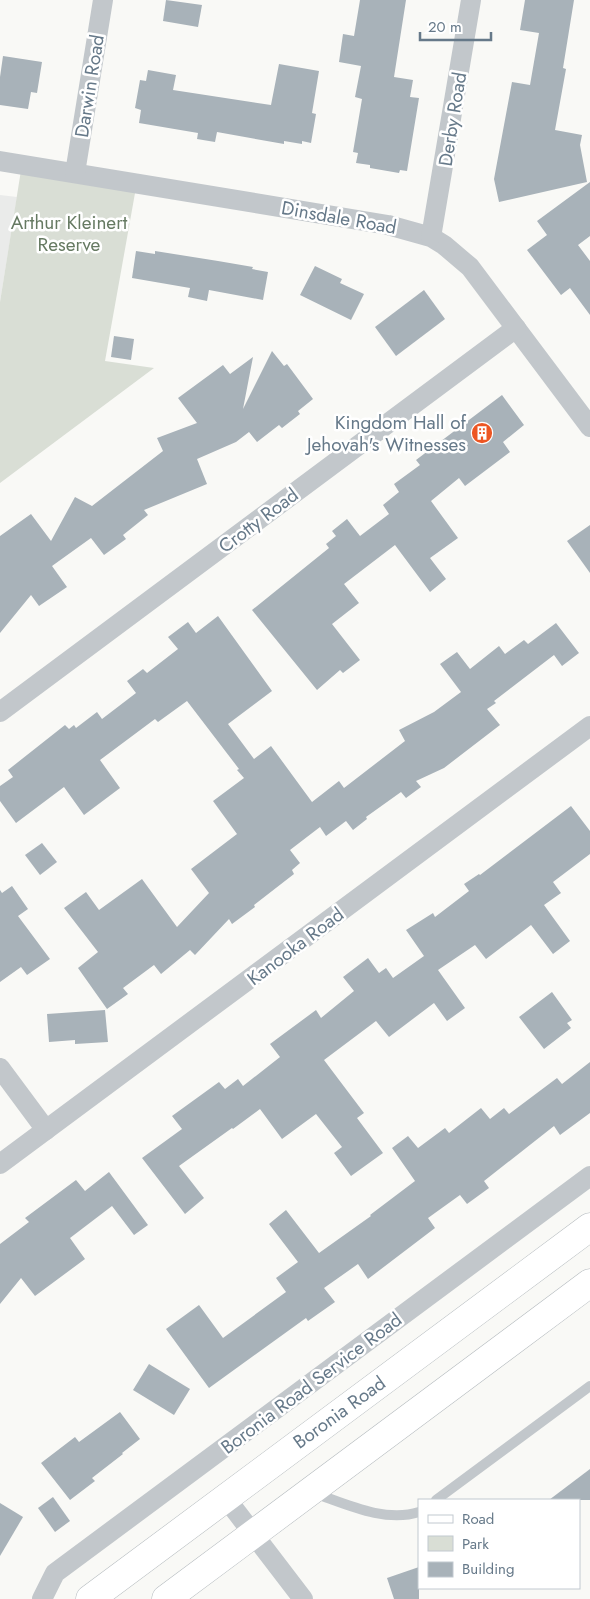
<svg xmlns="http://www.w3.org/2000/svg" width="590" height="1599" font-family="Jost,sans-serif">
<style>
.built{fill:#eaebea}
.green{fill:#d9ded5}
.building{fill:#a8b2b9}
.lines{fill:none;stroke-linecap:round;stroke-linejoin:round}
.primary-casing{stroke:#b5bbbf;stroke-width:29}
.service{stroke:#c2c7cb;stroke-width:10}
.minor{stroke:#c2c7cb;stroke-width:20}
.primary{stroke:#fff;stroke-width:28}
.labels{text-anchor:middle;stroke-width:5;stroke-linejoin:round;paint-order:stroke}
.street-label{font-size:19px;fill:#667989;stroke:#fff}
.park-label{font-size:19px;fill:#667a62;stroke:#fff}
.poi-label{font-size:19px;fill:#667989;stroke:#fff;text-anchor:end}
</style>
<rect width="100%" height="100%" fill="#f9f9f6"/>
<path class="built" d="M 0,195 L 17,197 L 0,302 Z"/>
<path class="green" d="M 22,164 L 137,182 L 105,361 L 154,368 L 0,483 L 0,302 Z"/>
<g class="building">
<path d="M 166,0 L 202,5 L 198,27 L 163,21 Z"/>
<path d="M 360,0 L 406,0 L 394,77 L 413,80 L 410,97 L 419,98 L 407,171 L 400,170 L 399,173 L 370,168 L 370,165 L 356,163 L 358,153 L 353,152 L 362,99 L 355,97 L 361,66 L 339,62 L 343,34 L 354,36 Z"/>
<path d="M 525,0 L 574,0 L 563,68 L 566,69 L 555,130 L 582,135 L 580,145 L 587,182 L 499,202 L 494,179 L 512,82 L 530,85 L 539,33 L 520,30 Z"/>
<path d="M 3,56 L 42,62 L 37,93 L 31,92 L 28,109 L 0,105 L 0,77 Z"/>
<path d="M 279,64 L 319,71 L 312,113 L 316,114 L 311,143 L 302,141 L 302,144 L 284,141 L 284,144 L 217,132 L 215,142 L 197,139 L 198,133 L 139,123 L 141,110 L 135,108 L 140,80 L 146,81 L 148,70 L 176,75 L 173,90 L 271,105 Z"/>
<path d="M 590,182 L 590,236 L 578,245 L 590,261 L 590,315 L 570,288 L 561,295 L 527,250 L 547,235 L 537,221 Z"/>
<path d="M 136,251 L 155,254 L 155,251 L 218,261 L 253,267 L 252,269 L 268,272 L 263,300 L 209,290 L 207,301 L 188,297 L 190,288 L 132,278 Z"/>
<path d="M 315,266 L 342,279 L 340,283 L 364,294 L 351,320 L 300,295 Z"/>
<path d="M 424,290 L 445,319 L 396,356 L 375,327 Z"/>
<path d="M 114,336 L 134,339 L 131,360 L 111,357 Z"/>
<path d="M 272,351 L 284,366 L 287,364 L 313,399 L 298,411 L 300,414 L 282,428 L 279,425 L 257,442 L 249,432 L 236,442 L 197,459 L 207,484 L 144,510 L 148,515 L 123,535 L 126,539 L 104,555 L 91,538 L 52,566 L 67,587 L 39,606 L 31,595 L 0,633 L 0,536 L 31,514 L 51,541 L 75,497 L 92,506 L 163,451 L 157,438 L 197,423 L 178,398 L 223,365 L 230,374 L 253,357 L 243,409 Z"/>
<path d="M 502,395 L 524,425 L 503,442 L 510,452 L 465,486 L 459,478 L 431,501 L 458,538 L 430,558 L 446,579 L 430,592 L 395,545 L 344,584 L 359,603 L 332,624 L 360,660 L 343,673 L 340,670 L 317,690 L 252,610 L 329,548 L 326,544 L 336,536 L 332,531 L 347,519 L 360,536 L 389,514 L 383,505 L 399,492 L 394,484 L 420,465 L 416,460 Z"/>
<path d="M 590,525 L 590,573 L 567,541 Z"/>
<path d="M 218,616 L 272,691 L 228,724 L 254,759 L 271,746 L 312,802 L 339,781 L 344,788 L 405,741 L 399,730 L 434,712 L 461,692 L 440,664 L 457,652 L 470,669 L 499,646 L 505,654 L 524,640 L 528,644 L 556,623 L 579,653 L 562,666 L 554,655 L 494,701 L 496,703 L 487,709 L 500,725 L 444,768 L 416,781 L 421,787 L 406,798 L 401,792 L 366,817 L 367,819 L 353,830 L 346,821 L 326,836 L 320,827 L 290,850 L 300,863 L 292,870 L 294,874 L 254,905 L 255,907 L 232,924 L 229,919 L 195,955 L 190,950 L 161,974 L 154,965 L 123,988 L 128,994 L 107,1009 L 78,968 L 98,952 L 64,908 L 86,892 L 99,910 L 142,879 L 177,927 L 209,893 L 191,869 L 237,834 L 213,801 L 244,778 L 237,770 L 239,769 L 187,701 L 158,722 L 155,719 L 100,760 L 120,788 L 84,815 L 64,787 L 16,823 L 0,801 L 0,786 L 13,777 L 8,770 L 65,725 L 69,729 L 74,725 L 76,728 L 97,712 L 102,719 L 136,693 L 127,681 L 143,669 L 147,673 L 178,649 L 168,637 L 188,622 L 196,633 Z"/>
<path d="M 571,806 L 590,831 L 590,854 L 553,882 L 561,893 L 544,905 L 570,941 L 553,954 L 531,925 L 486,959 L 475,945 L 438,970 L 465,1008 L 447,1021 L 434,1003 L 389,1037 L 376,1021 L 324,1060 L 364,1113 L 357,1118 L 383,1153 L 351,1176 L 334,1153 L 342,1147 L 316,1114 L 282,1139 L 260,1109 L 233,1129 L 232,1128 L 179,1166 L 204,1198 L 185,1214 L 142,1158 L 182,1129 L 172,1116 L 219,1082 L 225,1089 L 238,1079 L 243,1086 L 280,1057 L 270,1044 L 316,1010 L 321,1018 L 354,991 L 343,977 L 368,958 L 379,973 L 386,968 L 393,978 L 424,956 L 406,930 L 433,913 L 435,917 L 469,891 L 464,884 L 479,874 L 480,875 Z"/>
<path d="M 42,843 L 57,862 L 40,875 L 25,855 Z"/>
<path d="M 12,886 L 28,909 L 18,916 L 50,959 L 27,975 L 21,967 L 0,982 L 0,890 L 2,893 Z"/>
<path d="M 552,992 L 572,1020 L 567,1023 L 571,1028 L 544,1049 L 519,1017 Z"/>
<path d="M 105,1010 L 108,1042 L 75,1044 L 75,1040 L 49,1042 L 47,1014 Z"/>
<path d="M 590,1062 L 590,1113 L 560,1135 L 554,1126 L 484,1181 L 489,1188 L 467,1204 L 460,1195 L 428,1218 L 435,1228 L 368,1279 L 358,1264 L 324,1288 L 335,1302 L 308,1321 L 306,1318 L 209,1388 L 166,1329 L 199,1305 L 223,1338 L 286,1292 L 276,1278 L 298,1262 L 269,1224 L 286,1210 L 319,1253 L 371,1216 L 370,1215 L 415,1181 L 392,1148 L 408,1136 L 418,1148 L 445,1128 L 449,1133 L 481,1108 L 490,1119 L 504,1108 L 509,1114 L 557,1078 L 562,1084 Z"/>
<path d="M 109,1172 L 148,1225 L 134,1235 L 112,1206 L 70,1238 L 85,1259 L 35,1296 L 21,1278 L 0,1304 L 0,1244 L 29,1222 L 25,1218 L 76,1180 L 85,1191 Z"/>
<path d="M 149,1364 L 190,1389 L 174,1415 L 133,1390 Z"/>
<path d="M 120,1412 L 140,1439 L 122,1453 L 123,1454 L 92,1478 L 95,1481 L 70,1500 L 41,1463 L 75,1437 L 79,1442 Z"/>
<path d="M 590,1469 L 590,1500 L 549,1500 Z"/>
<path d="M 53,1497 L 70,1521 L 55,1532 L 38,1508 Z"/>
<path d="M 0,1503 L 23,1517 L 0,1556 Z"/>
<path d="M 419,1567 L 419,1599 L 394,1599 L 387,1578 Z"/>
</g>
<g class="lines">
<g class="primary-casing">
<g id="primary">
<path d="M 90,1599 L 590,1227"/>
<path d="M 166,1599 L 590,1283"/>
</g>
</g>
<g class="service">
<path d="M 314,1493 C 346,1504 385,1523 419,1512"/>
<path d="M 436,1500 L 590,1386"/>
</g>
<g class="minor">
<path d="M 0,161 L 388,225 L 431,237 L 444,245 L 470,267 L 590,427"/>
<path d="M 75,173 L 103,0"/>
<path d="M 431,237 L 471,0"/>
<path d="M 0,712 L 516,328"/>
<path d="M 0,1068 L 46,1130"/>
<path d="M 0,1164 L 590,726"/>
<path d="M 225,1497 L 303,1599"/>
<path d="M 42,1599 L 55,1573 L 590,1176"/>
</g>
<use href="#primary" class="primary"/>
</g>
<defs>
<g id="building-disc" transform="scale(1.125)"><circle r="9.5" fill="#ed5623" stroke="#fff"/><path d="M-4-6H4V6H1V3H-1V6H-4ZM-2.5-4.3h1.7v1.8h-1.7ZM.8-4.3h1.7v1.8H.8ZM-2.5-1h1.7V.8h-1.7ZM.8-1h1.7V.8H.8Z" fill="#fff"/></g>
</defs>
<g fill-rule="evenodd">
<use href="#building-disc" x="482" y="433"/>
</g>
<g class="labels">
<g class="street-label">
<text transform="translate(89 86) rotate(-81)" y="7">Darwin Road</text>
<text transform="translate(452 119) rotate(-81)" y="7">Derby Road</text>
<text transform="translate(339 217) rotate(10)" y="7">Dinsdale Road</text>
<text transform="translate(258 520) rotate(-37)" y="7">Crotty Road</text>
<text transform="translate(295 946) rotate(-37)" y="7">Kanooka Road</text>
<text transform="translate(311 1383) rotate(-37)" y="7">Boronia Road Service Road</text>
<text transform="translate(339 1412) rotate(-36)" y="7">Boronia Road</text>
</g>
<g class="park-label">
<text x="69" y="229">Arthur Kleinert<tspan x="69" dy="22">Reserve</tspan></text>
</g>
<g class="poi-label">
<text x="466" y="429">Kingdom Hall of<tspan x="466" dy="22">Jehovah's Witnesses</tspan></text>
</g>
</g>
<rect x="418" y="1499" width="162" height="90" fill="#ffffff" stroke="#c2c9d0"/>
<rect x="428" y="1515" width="25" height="8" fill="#ffffff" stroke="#c2c9d0"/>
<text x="462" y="1524" font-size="15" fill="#667989">Road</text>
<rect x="428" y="1536" width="25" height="15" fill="#d9ded5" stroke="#c2c9d0"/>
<text x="462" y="1549" font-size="15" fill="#667989">Park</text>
<rect x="428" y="1562" width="25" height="15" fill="#a8b2b9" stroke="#c2c9d0"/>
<text x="462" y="1574" font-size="15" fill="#667989">Building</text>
<path d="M420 32v8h71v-8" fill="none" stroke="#667989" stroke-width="2.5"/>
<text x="428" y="32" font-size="15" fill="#667989" stroke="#ffffff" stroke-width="4" paint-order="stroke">20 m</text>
</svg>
